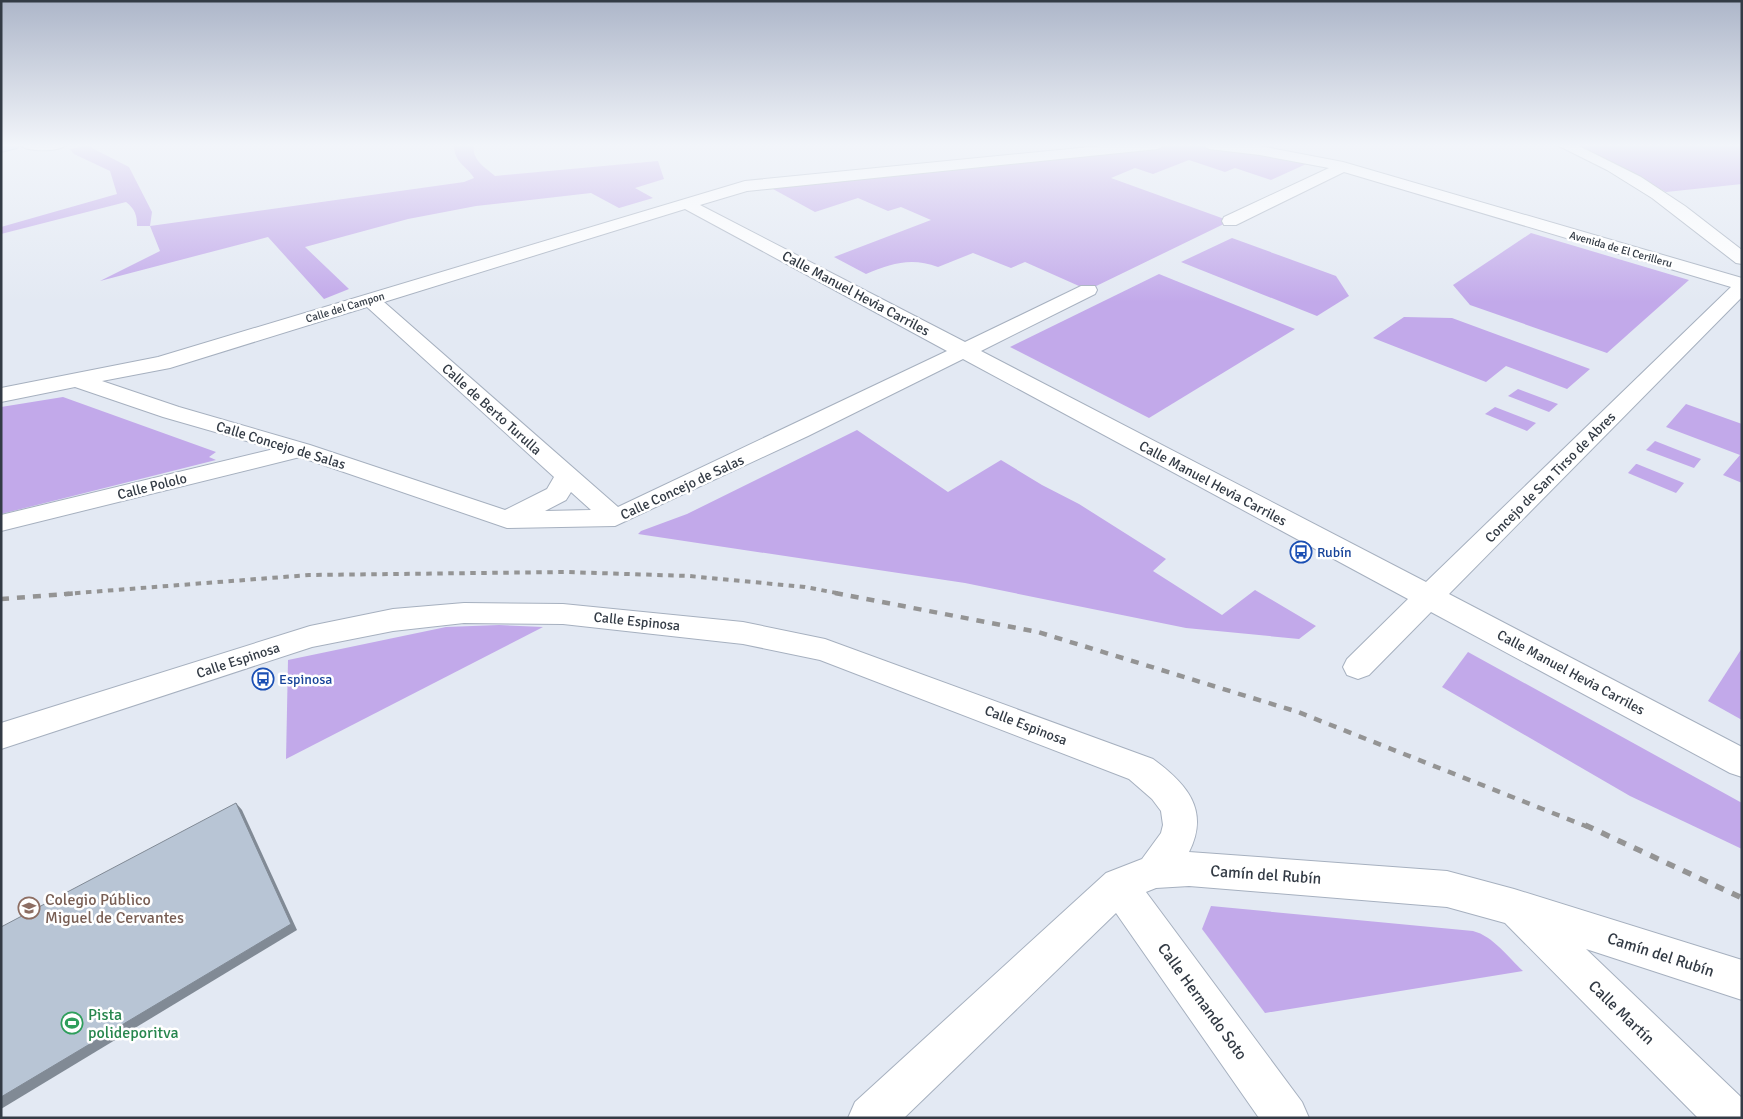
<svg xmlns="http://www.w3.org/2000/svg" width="1743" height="1119" font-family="Signika,sans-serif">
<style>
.green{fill:#c2a9ea}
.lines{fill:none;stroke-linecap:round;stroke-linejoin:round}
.street-casing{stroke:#a6b0bf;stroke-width:2}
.secondary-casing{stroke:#90a7d6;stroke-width:2}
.street{fill:#fff;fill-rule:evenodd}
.secondary{fill:#c1d4ff;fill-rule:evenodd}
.rail-far2{stroke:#949494;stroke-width:4;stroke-dasharray:5.5 5.5;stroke-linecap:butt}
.rail-far1{stroke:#949494;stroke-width:4.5;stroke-dasharray:8 8;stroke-linecap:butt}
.rail{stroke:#949494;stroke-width:5.5;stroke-dasharray:9 9;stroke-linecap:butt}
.shaded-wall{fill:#818a95}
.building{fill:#b8c5d5;stroke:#818a95}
.labels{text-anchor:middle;stroke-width:5;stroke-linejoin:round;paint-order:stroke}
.far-street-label{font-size:11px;fill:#333b45;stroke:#fff}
.street-label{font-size:14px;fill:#333b45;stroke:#fff}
.transit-label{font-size:14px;fill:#164399;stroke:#fff;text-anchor:start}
.near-street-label{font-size:16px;fill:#333b45;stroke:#fff}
.near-education-label{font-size:16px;fill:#785e54;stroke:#fff;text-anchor:start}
.near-leisure-label{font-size:16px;fill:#27864d;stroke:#fff;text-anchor:start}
</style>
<rect width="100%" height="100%" fill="#e3e9f3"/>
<g class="green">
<path d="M 454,145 L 474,145 C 471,160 486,168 495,176 L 658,161 L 664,179 L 635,188 L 653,198 L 619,208 L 591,193 L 476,206 L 408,219 L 305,247 L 349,289 L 324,299 L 268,237 L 100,281 L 160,251 L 150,226 L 137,226 C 137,215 135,209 126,202 L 1,234 L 1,227 L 117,194 L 110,171 L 74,154 L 70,149 L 88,146 L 129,167 L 152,212 L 150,226 L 464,182 L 474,178 C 467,166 454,163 454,145 Z"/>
<path d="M 1158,145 L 1209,145 L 1315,160 L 1271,180 L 1235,168 L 1225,172 L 1189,160 L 1153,174 L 1135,168 L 1111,178 L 1230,221 L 1088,290 L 1025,262 L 1011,268 L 973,253 L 938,267 C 912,257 891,263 866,274 L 834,257 L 931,220 L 901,207 L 888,211 L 858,198 L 815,212 L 762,183 Z"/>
<path d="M 1575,145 L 1742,145 L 1742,184 L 1666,192 Z"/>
<path d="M 1531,233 L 1689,280 L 1607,353 L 1470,305 L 1453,285 Z"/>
<path d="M 1232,238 L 1336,276 L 1349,296 L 1317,316 L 1181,262 Z"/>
<path d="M 1159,274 L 1295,329 L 1149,418 L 1010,347 Z"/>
<path d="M 1404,317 L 1452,318 L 1590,369 L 1567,389 L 1506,366 L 1486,382 L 1373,338 Z"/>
<path d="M 1518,389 L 1558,404 L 1549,412 L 1508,396 Z"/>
<path d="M 63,397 L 216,452 L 209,457 L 216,460 L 1,514 L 1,407 Z"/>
<path d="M 1686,404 L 1742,424 L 1742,483 L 1723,475 L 1740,455 L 1666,427 Z"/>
<path d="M 1495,407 L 1536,423 L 1527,431 L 1485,414 Z"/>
<path d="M 857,430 L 948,492 L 1001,460 L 1042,485 L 1079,504 L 1166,559 L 1153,571 L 1222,615 L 1255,590 L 1316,626 L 1299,639 L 1186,628 L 965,583 L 638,534 L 641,531 L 687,514 Z"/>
<path d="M 1655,441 L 1701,459 L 1694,468 L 1646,450 Z"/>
<path d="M 1636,464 L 1637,464 L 1684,483 L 1676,493 L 1628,473 Z"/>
<path d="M 499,625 L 543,627 L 286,759 L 288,660 L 446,627 Z"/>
<path d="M 1742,648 L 1742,720 L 1708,701 Z"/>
<path d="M 1468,652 L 1742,803 L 1742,849 L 1630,796 L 1442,687 Z"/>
<path d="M 1211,906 L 1473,931 C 1493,936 1509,958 1523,971 L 1265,1013 L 1202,929 Z"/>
</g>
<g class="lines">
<g class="street-casing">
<g id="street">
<path d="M 20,145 L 66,145 C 59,152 27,152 20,145 Z"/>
<path d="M 1110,145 L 1165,145 L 1158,149 L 747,191 L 700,205 L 965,342 L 1081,286 L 1095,286 L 1097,290 L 1095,294 L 981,351 L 1426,582 L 1731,287 L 1344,172 L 1236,225 L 1224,225 L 1222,221 L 1224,217 L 1329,168 L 1260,155 L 1209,149 L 1202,145 L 1255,145 L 1343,162 L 1742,278 L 1742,297 L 1449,594 L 1742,747 L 1742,777 L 1730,773 L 1431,612 L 1369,675 L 1358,679 L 1347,675 L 1343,667 L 1347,659 L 1408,599 L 963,359 L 808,436 L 615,526 L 507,528 L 300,457 L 1,531 L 1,515 L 274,449 L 163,417 L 75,387 L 1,402 L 1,388 L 158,357 L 745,181 ZM 685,209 L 947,351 L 618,507 L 384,302 ZM 367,307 L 554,477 L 547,489 L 505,510 L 310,445 L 179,407 L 102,381 L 170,368 ZM 571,492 L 591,510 L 545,511 L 566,500 Z"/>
<path d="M 1557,145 L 1577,145 L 1641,177 L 1685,206 L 1742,250 L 1742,264 L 1736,263 L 1652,198 L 1607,170 Z"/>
<path d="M 464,603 L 563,604 L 743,622 L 825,639 L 1153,759 C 1187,784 1210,810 1189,852 L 1447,871 L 1514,889 L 1742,960 L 1742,1000 L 1586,949 L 1742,1098 L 1742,1118 L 1698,1118 L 1505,923 L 1447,907 L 1189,886 L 1156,888 L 1146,892 L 1302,1102 L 1309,1118 L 1259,1118 L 1116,913 L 904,1118 L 848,1118 L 855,1102 L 1106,873 L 1142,859 L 1161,833 L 1163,825 L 1161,811 L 1152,799 L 1129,779 L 820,660 L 743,644 L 563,624 L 464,623 L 393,631 L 312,647 L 1,749 L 1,723 L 310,626 L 393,609 Z"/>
</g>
</g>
<g class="secondary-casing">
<path id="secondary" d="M 1,145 L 19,145 L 17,148 L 1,152 Z"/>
</g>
<use href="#street" class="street"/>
<use href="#secondary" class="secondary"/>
<path class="rail-far2" d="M 64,594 L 309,575 L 566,572 L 689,576 L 805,587 L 842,594"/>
<g class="rail-far1">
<path d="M 835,593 L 1038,632 L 1298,712 L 1588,827"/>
<path d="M 1,599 L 80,593"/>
</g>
<path class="rail" d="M 1585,825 L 1742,898"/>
</g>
<path class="shaded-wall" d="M 236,803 L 242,810 L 297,930 L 1,1109 L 1,1097 Z"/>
<path class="building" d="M 236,803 L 291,924 L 1,1097 L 1,927 Z"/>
<linearGradient id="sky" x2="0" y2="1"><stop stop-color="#adb6c9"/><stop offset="0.48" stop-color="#f2f5fa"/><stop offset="1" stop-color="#f2f5fa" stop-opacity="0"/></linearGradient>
<rect width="1743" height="302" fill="url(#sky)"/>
<defs>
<g id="bus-ring" transform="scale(1.125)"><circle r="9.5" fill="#fff" stroke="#1a4fb4" stroke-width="1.5"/><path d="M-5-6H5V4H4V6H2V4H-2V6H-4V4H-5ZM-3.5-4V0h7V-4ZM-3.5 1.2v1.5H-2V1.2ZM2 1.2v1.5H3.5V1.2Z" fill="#1a4fb4"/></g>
<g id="school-ring" transform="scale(1.125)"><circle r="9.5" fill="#fff" stroke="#8d6e63" stroke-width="1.5"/><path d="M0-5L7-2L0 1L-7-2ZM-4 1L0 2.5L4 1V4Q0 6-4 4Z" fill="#8d6e63"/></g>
<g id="stadium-ring" transform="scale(1.125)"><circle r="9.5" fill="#fff" stroke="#2e9e5b" stroke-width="1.5"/><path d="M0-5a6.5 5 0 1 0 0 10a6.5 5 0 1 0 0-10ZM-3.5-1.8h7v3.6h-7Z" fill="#2e9e5b"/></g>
</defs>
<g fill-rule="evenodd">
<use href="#bus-ring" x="1301" y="552"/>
<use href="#bus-ring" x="263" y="679"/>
<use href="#school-ring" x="29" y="908"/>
<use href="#stadium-ring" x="72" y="1023"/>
</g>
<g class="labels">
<g class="far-street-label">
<text transform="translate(1621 249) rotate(16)" y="4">Avenida de El Cerilleru</text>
<text transform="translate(345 307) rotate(-17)" y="4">Calle del Campon</text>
</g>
<g class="street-label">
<text transform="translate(856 293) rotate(28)" y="5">Calle Manuel Hevia Carriles</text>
<text transform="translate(492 409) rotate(42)" y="5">Calle de Berto Turulla</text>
<text transform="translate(281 445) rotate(17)" y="5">Calle Concejo de Salas</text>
<text transform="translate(1550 477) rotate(-45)" y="5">Concejo de San Tirso de Abres</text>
<text transform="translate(1213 483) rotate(28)" y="5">Calle Manuel Hevia Carriles</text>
<text transform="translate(152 486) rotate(-14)" y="5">Calle Pololo</text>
<text transform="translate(682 487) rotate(-25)" y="5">Calle Concejo de Salas</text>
<text transform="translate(637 621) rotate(6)" y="5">Calle Espinosa</text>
<text transform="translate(238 660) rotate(-18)" y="5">Calle Espinosa</text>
<text transform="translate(1571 672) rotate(28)" y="5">Calle Manuel Hevia Carriles</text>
<text transform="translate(1026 725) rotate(21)" y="5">Calle Espinosa</text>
</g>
<g class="transit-label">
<text x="1317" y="557">Rubín</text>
<text x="279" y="684">Espinosa</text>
</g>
<g class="near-street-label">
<text transform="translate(1266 874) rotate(4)" y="6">Camín del Rubín</text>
<text transform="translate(1661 954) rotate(18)" y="6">Camín del Rubín</text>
<text transform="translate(1203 1001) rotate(54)" y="6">Calle Hernando Soto</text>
<text transform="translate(1622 1012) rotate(44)" y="6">Calle Martín</text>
</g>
<g class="near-education-label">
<text x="45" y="905">Colegio Público<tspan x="45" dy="18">Miguel de Cervantes</tspan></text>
</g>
<g class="near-leisure-label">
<text x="88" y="1020">Pista<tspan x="88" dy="18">polideporitva</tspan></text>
</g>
</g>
<rect width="1743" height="1119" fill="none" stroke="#333b45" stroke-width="5"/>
</svg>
